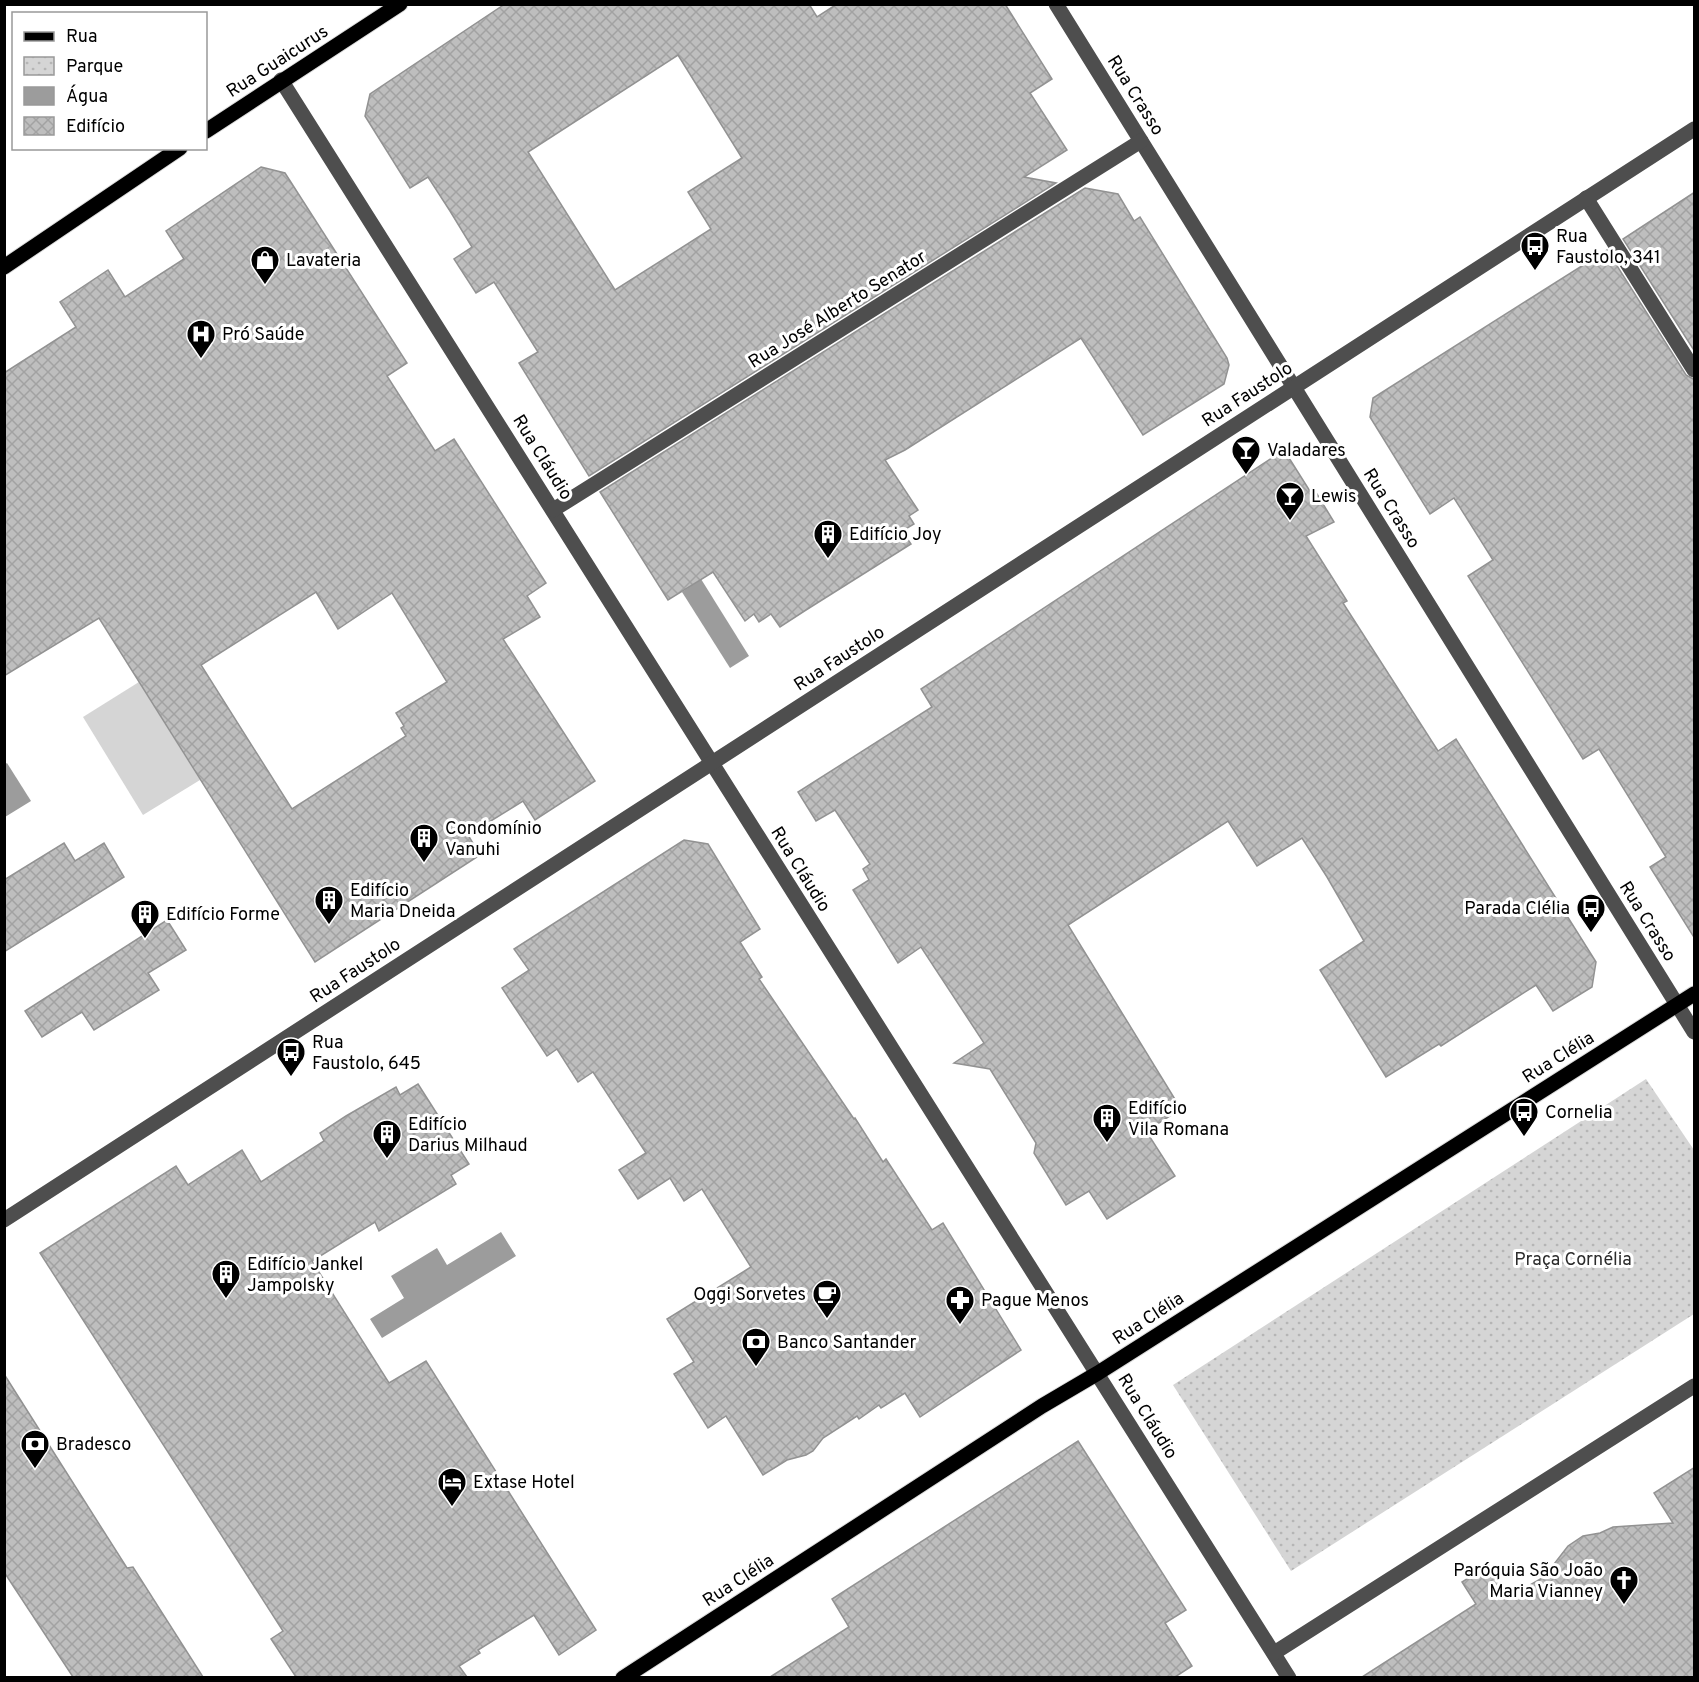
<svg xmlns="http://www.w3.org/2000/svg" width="1699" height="1682" font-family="Overpass,sans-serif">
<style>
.park{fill:url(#park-dots)}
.pitch{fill:#d5d5d5}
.water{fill:#9c9c9c}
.building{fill:url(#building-cross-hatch);stroke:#929292;stroke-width:1.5;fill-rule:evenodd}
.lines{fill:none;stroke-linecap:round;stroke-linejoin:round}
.major-casing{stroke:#dbdbdb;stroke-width:17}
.minor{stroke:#4e4e4e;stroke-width:15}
.major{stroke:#000;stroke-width:15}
.labels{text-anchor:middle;stroke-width:6;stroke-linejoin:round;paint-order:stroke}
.street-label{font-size:18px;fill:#000;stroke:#fff}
.poi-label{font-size:18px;fill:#000;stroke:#fff;text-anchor:start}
.park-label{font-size:18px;fill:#2c2c2c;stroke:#fff}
</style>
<defs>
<pattern id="park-dots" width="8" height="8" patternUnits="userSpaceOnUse" patternTransform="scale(1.5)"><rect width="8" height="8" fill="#d5d5d5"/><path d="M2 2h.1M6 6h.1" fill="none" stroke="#b5b5b5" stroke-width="1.8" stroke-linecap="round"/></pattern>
<pattern id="building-cross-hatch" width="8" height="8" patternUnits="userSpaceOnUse" patternTransform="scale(1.5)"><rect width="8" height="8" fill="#bebebe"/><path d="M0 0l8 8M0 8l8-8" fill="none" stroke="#a2a2a2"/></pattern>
</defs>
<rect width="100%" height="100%" fill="#fff"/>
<path class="park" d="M 1646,1079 L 1694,1150 L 1694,1314 L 1291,1571 L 1173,1385 Z"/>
<path class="pitch" d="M 139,682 L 200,780 L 143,815 L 83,717 Z"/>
<g class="water">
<path d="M 701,579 L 749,656 L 730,668 L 682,592 Z"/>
<path d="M 7,763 L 31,801 L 5,817 L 4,765 Z"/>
<path d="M 501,1232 L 516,1256 L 382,1338 L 370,1319 L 404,1298 L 391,1276 L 437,1248 L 447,1265 Z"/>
</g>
<g class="building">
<path d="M 505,4 L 809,4 L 817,17 L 837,4 L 1005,4 L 1052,79 L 1030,93 L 1067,150 L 1024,177 L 1056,183 L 589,476 L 519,363 L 538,352 L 494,282 L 476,293 L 454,259 L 472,247 L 450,211 L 428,177 L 410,188 L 365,116 L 370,94 ZM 678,55 L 742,158 L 688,192 L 711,229 L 615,290 L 528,152 Z"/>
<path d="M 261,167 L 285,173 L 407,363 L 387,376 L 435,451 L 454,439 L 546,583 L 527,596 L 540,617 L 503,639 L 595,781 L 535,820 L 523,801 L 468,835 L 480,855 L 315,962 L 99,618 L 4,676 L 4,373 L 76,327 L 60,302 L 108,270 L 125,297 L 184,259 L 166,231 ZM 316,592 L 338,629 L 392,593 L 447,682 L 396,713 L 404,726 L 401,728 L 406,736 L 292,809 L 201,665 Z"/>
<path d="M 1085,188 L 1118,194 L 1134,221 L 1140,217 L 1227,358 L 1229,365 L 1224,384 L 1143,435 L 1081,338 L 905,450 L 885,460 L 918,510 L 909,516 L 914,524 L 902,531 L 911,544 L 806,610 L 780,627 L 771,614 L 759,622 L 754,614 L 745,621 L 713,572 L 668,600 L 600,492 Z"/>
<path d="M 1695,192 L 1695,352 L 1623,239 Z"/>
<path d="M 1607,250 L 1686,375 L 1695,380 L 1695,939 L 1650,867 L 1666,857 L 1599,749 L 1583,759 L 1468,576 L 1493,560 L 1454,498 L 1430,514 L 1370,417 L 1373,398 Z"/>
<path d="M 1284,450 L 1313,496 L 1317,494 L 1334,522 L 1306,536 L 1347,601 L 1343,603 L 1438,751 L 1456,739 L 1596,962 L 1592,987 L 1553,1011 L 1536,985 L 1441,1046 L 1439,1044 L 1386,1077 L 1320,970 L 1364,941 L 1327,877 L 1302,838 L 1257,866 L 1228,821 L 1068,925 L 1181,1109 L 1146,1131 L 1175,1176 L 1107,1219 L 1089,1191 L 1066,1205 L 1034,1153 L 1036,1143 L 990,1069 L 954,1063 L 984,1043 L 921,947 L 898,963 L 853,890 L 869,880 L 863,869 L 870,864 L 835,810 L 816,821 L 798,792 L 932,707 L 921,689 Z"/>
<path d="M 684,840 L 708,844 L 760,929 L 740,942 L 762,977 L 759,979 L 854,1119 L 855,1118 L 883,1162 L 886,1159 L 932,1230 L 943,1223 L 1021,1350 L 920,1417 L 905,1393 L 881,1408 L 879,1405 L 859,1419 L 857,1416 L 823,1438 L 813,1451 L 806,1455 L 787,1460 L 763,1475 L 726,1416 L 708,1428 L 674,1374 L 694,1362 L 667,1319 L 751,1267 L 702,1189 L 684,1201 L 670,1178 L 638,1199 L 619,1170 L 646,1153 L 593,1072 L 578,1082 L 557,1049 L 547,1056 L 502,988 L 529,970 L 514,949 Z"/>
<path d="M 64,843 L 75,861 L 104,843 L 124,877 L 4,952 L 4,880 Z"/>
<path d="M 167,920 L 186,950 L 148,973 L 159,990 L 94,1030 L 82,1012 L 42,1037 L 25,1011 Z"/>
<path d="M 418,1084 L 469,1164 L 451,1175 L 456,1184 L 379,1231 L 375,1222 L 312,1261 L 389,1383 L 426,1361 L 596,1630 L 559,1655 L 534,1615 L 478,1650 L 480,1653 L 459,1666 L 467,1677 L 296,1677 L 271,1639 L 283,1631 L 40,1253 L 176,1166 L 188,1185 L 242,1150 L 261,1182 L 324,1141 L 320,1133 L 346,1116 L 396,1087 L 400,1095 Z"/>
<path d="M 4,1374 L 127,1568 L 133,1567 L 203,1677 L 73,1677 L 4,1572 Z"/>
<path d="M 1078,1441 L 1186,1610 L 1165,1623 L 1192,1666 L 1175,1677 L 770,1677 L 849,1627 L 832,1599 Z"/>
<path d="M 1695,1467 L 1695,1677 L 1362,1677 L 1476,1604 L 1462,1582 L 1489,1565 L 1509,1597 L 1544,1577 L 1568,1546 L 1583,1536 L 1600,1533 L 1613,1527 L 1673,1523 L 1654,1493 Z"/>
</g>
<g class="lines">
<g class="major-casing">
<g id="major">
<path d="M 206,131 L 400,4"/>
<path d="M 4,267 L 180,148"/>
<path d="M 623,1678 L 1042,1406 L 1098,1373 L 1694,994"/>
</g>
</g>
<g class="minor">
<path d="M 1056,4 L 1694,1032"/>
<path d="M 281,80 L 1289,1678"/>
<path d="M 1586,198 L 1694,370"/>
<path d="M 553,510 L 1141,141"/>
<path d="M 4,1220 L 1694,129"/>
<path d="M 1274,1653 L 1694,1386"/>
</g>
<use href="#major" class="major"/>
</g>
<defs>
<g id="bus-pin" transform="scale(1.5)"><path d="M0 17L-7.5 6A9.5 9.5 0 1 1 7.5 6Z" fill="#000" stroke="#fff"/><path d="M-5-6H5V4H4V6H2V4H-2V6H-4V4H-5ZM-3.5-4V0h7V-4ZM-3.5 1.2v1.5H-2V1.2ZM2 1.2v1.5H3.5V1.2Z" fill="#fff"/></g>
<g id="shop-pin" transform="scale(1.5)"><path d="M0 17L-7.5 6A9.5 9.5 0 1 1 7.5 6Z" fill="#000" stroke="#fff"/><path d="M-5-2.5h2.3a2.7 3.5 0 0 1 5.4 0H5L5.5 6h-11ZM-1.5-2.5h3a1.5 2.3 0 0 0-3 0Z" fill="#fff"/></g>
<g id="hospital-pin" transform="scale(1.5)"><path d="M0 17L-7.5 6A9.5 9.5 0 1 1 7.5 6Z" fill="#000" stroke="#fff"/><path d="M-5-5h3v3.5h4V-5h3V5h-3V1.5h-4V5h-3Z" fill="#fff"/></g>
<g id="bar-pin" transform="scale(1.5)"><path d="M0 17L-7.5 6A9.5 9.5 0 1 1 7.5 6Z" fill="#000" stroke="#fff"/><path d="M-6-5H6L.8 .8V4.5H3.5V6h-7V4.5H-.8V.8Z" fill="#fff"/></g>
<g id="building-pin" transform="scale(1.5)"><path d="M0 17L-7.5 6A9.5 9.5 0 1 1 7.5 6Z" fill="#000" stroke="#fff"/><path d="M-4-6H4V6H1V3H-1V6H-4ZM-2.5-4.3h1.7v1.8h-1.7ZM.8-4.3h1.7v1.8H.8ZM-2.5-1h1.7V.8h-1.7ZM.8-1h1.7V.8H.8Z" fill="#fff"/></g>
<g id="cafe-pin" transform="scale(1.5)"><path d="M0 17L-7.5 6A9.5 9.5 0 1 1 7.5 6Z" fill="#000" stroke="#fff"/><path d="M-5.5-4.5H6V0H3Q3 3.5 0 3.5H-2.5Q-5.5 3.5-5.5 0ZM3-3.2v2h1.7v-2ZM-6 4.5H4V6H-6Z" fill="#fff"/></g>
<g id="pharmacy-pin" transform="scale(1.5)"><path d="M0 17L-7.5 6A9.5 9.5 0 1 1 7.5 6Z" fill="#000" stroke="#fff"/><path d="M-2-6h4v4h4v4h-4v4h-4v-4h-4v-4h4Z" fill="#fff"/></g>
<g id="bank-pin" transform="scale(1.5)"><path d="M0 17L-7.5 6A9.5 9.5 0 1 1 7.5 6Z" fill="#000" stroke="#fff"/><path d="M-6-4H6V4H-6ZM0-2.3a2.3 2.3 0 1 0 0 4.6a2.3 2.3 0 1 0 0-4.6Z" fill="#fff"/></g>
<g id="hotel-pin" transform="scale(1.5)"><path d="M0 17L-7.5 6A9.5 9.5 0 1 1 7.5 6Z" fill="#000" stroke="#fff"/><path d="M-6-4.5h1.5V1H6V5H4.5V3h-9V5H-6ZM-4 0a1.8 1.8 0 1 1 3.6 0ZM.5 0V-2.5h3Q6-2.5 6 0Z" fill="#fff"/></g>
<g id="church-pin" transform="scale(1.5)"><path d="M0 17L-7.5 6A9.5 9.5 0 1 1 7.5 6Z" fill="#000" stroke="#fff"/><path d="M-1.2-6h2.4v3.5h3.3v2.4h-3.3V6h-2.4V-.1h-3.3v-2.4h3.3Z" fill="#fff"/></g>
</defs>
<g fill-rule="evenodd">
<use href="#bus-pin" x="1535" y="246"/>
<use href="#shop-pin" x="265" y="260"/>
<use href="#hospital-pin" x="201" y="334"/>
<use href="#bar-pin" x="1246" y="450"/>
<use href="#bar-pin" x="1290" y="496"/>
<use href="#building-pin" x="828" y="534"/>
<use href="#building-pin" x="424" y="838"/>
<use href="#building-pin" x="329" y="900"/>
<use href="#bus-pin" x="1591" y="908"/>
<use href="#building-pin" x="145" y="914"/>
<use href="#bus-pin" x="291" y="1052"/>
<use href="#bus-pin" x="1524" y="1112"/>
<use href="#building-pin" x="1107" y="1118"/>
<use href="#building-pin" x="387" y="1134"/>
<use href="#building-pin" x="226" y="1274"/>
<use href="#cafe-pin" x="827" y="1294"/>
<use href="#pharmacy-pin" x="960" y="1300"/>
<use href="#bank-pin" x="756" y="1342"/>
<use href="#bank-pin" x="35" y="1444"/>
<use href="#hotel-pin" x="452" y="1482"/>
<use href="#church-pin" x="1624" y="1580"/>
</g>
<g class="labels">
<g class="street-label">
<text transform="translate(277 61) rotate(-33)" y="6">Rua Guaicurus</text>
<text transform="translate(1136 95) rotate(58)" y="6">Rua Crasso</text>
<text transform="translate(837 309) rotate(-32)" y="6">Rua José Alberto Senator</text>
<text transform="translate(1247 394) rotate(-33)" y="6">Rua Faustolo</text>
<text transform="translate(543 457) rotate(58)" y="6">Rua Cláudio</text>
<text transform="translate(1392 508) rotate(58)" y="6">Rua Crasso</text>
<text transform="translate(839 658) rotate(-33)" y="6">Rua Faustolo</text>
<text transform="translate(801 869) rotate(58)" y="6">Rua Cláudio</text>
<text transform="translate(1648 921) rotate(58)" y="6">Rua Crasso</text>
<text transform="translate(355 970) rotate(-33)" y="6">Rua Faustolo</text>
<text transform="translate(1558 1057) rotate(-32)" y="6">Rua Clélia</text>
<text transform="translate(1148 1318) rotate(-33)" y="6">Rua Clélia</text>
<text transform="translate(1148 1416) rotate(58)" y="6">Rua Cláudio</text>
<text transform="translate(738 1580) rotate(-33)" y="6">Rua Clélia</text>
</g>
<g class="poi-label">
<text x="1556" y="242">Rua<tspan x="1556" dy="21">Faustolo, 341</tspan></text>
<text x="286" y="266">Lavateria</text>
<text x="222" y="340">Pró Saúde</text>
<text x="1267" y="456">Valadares</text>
<text x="1311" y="502">Lewis</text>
<text x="849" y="540">Edifício Joy</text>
<text x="445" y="834">Condomínio<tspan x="445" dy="21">Vanuhi</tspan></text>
<text x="350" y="896">Edifício<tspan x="350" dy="21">Maria Dneida</tspan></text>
<text x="1570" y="914" text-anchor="end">Parada Clélia</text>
<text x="166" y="920">Edifício Forme</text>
<text x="312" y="1048">Rua<tspan x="312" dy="21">Faustolo, 645</tspan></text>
<text x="1128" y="1114">Edifício<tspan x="1128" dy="21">Vila Romana</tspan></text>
<text x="1545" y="1118">Cornelia</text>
<text x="408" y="1130">Edifício<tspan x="408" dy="21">Darius Milhaud</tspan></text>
<text x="247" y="1270">Edifício Jankel<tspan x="247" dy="21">Jampolsky</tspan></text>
<text x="806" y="1300" text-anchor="end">Oggi Sorvetes</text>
<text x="981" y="1306">Pague Menos</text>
<text x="777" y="1348">Banco Santander</text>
<text x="56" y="1450">Bradesco</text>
<text x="473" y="1488">Extase Hotel</text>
<text x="1603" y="1576" text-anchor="end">Paróquia São João<tspan x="1603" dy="21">Maria Vianney</tspan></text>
</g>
<g class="park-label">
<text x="1573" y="1265">Praça Cornélia</text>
</g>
</g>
<rect width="1699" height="1682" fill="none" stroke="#000000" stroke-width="12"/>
<rect x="12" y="12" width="195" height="138" fill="#ffffff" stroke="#999999" stroke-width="1.5"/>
<rect x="24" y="32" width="30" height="9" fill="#000000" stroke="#999999" stroke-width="1.5"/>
<text x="66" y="42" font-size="18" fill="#000000">Rua</text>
<rect x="24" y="57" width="30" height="18" fill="url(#park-dots)" stroke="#999999" stroke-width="1.5"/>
<text x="66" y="72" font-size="18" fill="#000000">Parque</text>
<rect x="24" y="87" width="30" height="18" fill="#9c9c9c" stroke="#999999" stroke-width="1.5"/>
<text x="66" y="102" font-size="18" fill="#000000">Água</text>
<rect x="24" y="117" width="30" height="18" fill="url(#building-cross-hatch)" stroke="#999999" stroke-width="1.5"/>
<text x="66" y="132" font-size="18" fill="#000000">Edifício</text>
</svg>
